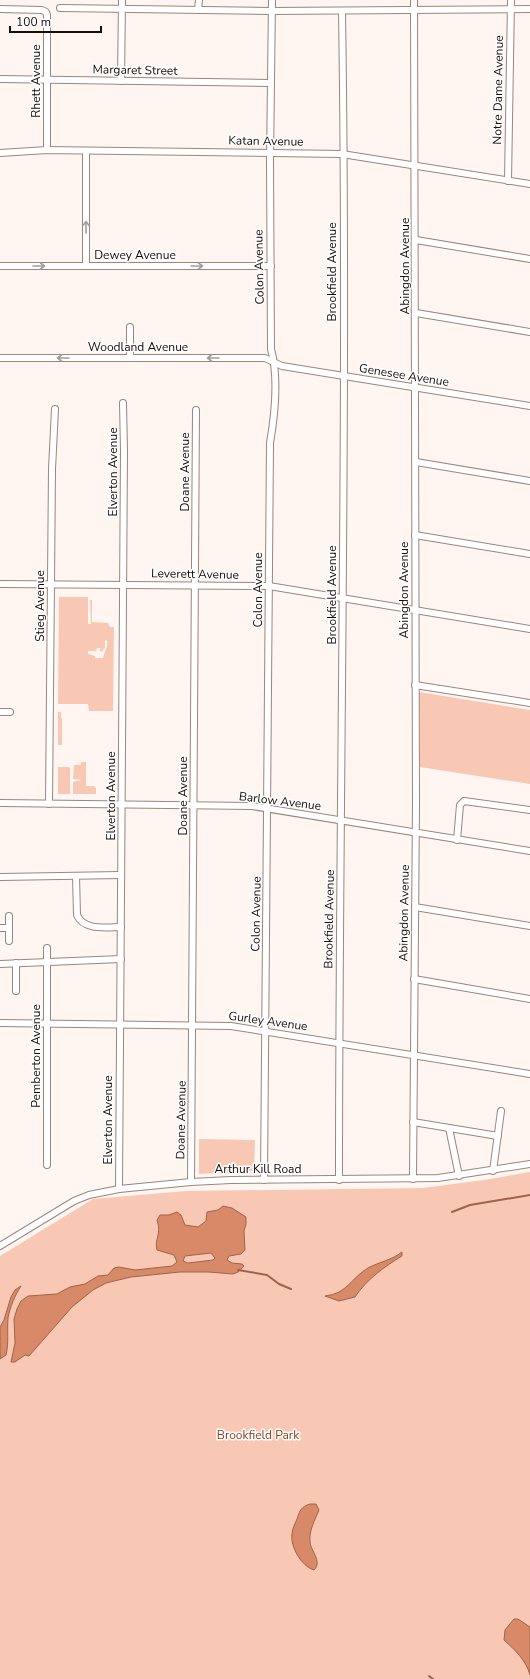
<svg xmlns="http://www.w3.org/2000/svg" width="530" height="1679" font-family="'Nunito Sans',sans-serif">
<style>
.green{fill:#f8c8b5;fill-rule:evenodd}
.water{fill:#d88967;stroke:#9d644b;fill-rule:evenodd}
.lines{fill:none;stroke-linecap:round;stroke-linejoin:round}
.stream{stroke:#9d644b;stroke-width:2}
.minor-casing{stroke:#9b857c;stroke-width:8}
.minor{stroke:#fff;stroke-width:6}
.oneway{stroke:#a19e9d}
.labels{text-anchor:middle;stroke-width:3;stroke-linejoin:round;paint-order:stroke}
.street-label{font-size:12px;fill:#140c09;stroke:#fff}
.park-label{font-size:12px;fill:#873e1b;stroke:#fff}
</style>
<rect width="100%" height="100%" fill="#fff5f1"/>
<g class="green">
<path d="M 59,597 L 88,597 L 88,624 L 91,624 L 90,600 L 92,600 L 92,622 L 108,623 L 110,627 L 114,627 L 113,711 L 89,711 L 88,704 L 58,704 ZM 107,640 C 108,647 104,652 103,658 L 95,658 L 95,656 L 88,654 L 88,651 L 96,651 L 97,648 L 100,648 L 100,651 L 102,652 L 105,647 L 105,641 Z"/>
<path d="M 419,692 L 530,710 L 530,784 L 420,767 Z"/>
<path d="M 58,712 L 61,712 L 61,718 L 62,718 L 62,745 L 58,745 Z"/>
<path d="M 81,762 L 86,762 L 86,786 L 94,786 L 96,788 L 96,794 L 73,794 L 73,782 L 81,780 L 73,779 L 74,765 L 81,765 Z"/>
<path d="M 58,767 L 69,767 L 70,769 L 70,794 L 58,794 Z"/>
<path d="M 199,1139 L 255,1140 L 254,1171 L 199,1174 Z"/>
<path d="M 530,1172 L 530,1679 L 0,1679 L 0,1256 L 93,1199 L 186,1191 L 423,1188 L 484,1180 Z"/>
</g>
<g class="water">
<path d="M 223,1206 L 232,1208 L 246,1217 L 246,1224 L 244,1231 L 245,1250 L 241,1254 L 229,1256 L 227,1260 L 232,1263 L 242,1264 L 244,1266 L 238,1272 L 233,1274 L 209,1272 L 180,1272 L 131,1277 L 106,1283 L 93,1290 L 72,1307 L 29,1356 L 25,1355 L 15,1362 L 11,1362 L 15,1343 L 14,1319 L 17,1309 L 21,1301 L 28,1296 L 57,1294 L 70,1287 L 85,1284 L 98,1276 L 108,1275 L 114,1268 L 119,1267 L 135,1270 L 172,1266 L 177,1262 L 174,1255 L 157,1250 C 154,1239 162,1235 157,1220 L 160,1215 L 169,1215 L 177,1212 L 181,1215 L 185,1225 L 198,1227 L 206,1221 L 207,1212 L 218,1210 ZM 211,1253 L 215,1258 L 213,1260 L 188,1263 L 183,1261 L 185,1256 Z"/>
<path d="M 402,1252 L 402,1256 C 384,1267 367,1279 355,1297 L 339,1301 L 325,1296 C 347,1294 351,1278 368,1268 C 379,1262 392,1260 402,1252 Z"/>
<path d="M 21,1286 C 15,1295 10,1307 8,1318 C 7,1330 9,1343 6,1355 L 0,1359 L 0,1327 L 4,1320 L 11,1297 L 15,1290 Z"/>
<path d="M 310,1504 L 316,1504 L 319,1510 C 315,1520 309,1530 310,1541 C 310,1551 323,1561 314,1570 C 301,1566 290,1546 292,1534 C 292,1529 295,1524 297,1519 C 300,1510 301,1507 310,1504 Z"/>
<path d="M 514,1619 L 518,1619 L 530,1627 L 530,1675 C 526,1660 515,1650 504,1640 L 505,1630 Z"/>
</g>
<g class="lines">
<g class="stream">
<path d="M 452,1212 L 470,1205 L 530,1195"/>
<path d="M 238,1270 L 267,1275 L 279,1284 L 291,1289"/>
<path d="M 429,1676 L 433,1679"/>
</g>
<g class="minor-casing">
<g id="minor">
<path d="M 60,8 L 271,11 L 530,9"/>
<path d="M 0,9 L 42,10 L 46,12 L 47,15 L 47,150"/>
<path d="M 198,10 L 199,0"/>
<path d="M 0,79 L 270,83"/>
<path d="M 121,81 L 122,0"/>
<path d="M 86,152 L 86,266"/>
<path d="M 0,153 L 47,150 L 342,154 L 530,184"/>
<path d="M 508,181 L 511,0"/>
<path d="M 416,240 L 530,259"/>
<path d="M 0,266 L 271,266"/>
<path d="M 416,313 L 530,332"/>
<path d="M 0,358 L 265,358 L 282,366 L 530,406"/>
<path d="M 130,358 L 130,327"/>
<path d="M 416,462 L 530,481"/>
<path d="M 415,535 L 530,554"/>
<path d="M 0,584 L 269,586 L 530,629"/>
<path d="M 415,685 L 530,703"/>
<path d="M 0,712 L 10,712"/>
<path d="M 0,803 L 252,806 L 530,851"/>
<path d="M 49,804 L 52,469 L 55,409"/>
<path d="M 457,840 L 460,805 L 464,801 L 530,810"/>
<path d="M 76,876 L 77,915 C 84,931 106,927 121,927"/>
<path d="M 0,877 L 121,875"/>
<path d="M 415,907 L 530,926"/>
<path d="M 0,928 L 9,928"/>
<path d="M 9,941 L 9,916"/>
<path d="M 16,963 L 16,991"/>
<path d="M 0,964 L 121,959"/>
<path d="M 414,979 L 530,999"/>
<path d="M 0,1023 L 231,1026 L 530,1074"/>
<path d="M 413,1122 L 498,1136"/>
<path d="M 449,1128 L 459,1176"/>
<path d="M 47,1165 L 47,948"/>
<path d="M 493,1171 L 501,1111"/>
<path d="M 413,1179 L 416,804 L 414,0"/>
<path d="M 264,1180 L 270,443 C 275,414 279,378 271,349 L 270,161 L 272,0"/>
<path d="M 339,1180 C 339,790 348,401 342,11"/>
<path d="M 191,1182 L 196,410"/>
<path d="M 119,1189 L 124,451 L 123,403"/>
<path d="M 0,1246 L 74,1201 L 89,1195 L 119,1189 L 191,1182 L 231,1180 L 438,1178 L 530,1164"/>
</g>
</g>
<use href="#minor" class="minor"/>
</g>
<defs><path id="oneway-shaft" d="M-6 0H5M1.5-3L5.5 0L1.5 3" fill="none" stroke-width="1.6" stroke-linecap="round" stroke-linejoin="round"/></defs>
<g class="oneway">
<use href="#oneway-shaft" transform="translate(86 227) rotate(-90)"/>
<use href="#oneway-shaft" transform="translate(39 266)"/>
<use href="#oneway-shaft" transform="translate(197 266)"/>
<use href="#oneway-shaft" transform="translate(63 358) rotate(180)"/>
<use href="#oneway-shaft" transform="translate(213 358) rotate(180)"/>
</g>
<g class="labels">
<g class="street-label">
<text transform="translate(135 70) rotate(1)" y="4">Margaret Street</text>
<text transform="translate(36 81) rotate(-90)" y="4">Rhett Avenue</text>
<text transform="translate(498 90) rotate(-89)" y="4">Notre Dame Avenue</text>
<text transform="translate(266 141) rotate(1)" y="4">Katan Avenue</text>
<text x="135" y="259">Dewey Avenue</text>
<text transform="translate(405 266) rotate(-90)" y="4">Abingdon Avenue</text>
<text transform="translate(259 267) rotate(-91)" y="4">Colon Avenue</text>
<text transform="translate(332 272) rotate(-90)" y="4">Brookfield Avenue</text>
<text x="138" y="351">Woodland Avenue</text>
<text transform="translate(404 375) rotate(9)" y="4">Genesee Avenue</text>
<text transform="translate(113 472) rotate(-90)" y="4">Elverton Avenue</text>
<text transform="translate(185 472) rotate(-90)" y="4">Doane Avenue</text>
<text transform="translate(195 574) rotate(1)" y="4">Leverett Avenue</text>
<text transform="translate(258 590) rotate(-90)" y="4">Colon Avenue</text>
<text transform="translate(404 590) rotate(-90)" y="4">Abingdon Avenue</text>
<text transform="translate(332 595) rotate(-90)" y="4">Brookfield Avenue</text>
<text transform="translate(40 606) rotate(-90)" y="4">Stieg Avenue</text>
<text transform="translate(111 796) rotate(-90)" y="4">Elverton Avenue</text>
<text transform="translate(183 796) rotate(-90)" y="4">Doane Avenue</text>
<text transform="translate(280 801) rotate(7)" y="4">Barlow Avenue</text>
<text transform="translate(404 913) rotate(-89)" y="4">Abingdon Avenue</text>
<text transform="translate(256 914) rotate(-89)" y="4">Colon Avenue</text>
<text transform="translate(329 919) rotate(-89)" y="4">Brookfield Avenue</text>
<text transform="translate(268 1021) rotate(8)" y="4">Gurley Avenue</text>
<text transform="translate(36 1056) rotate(-90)" y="4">Pemberton Avenue</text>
<text transform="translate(108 1120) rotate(-90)" y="4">Elverton Avenue</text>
<text transform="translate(181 1120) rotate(-89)" y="4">Doane Avenue</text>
<text x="258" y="1173">Arthur Kill Road</text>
</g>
<g class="park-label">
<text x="258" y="1439">Brookfield Park</text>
</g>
</g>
<path d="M10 26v6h91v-6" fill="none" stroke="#140c09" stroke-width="2"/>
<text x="16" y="26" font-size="12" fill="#140c09" stroke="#ffffff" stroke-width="3" paint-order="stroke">100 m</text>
</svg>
